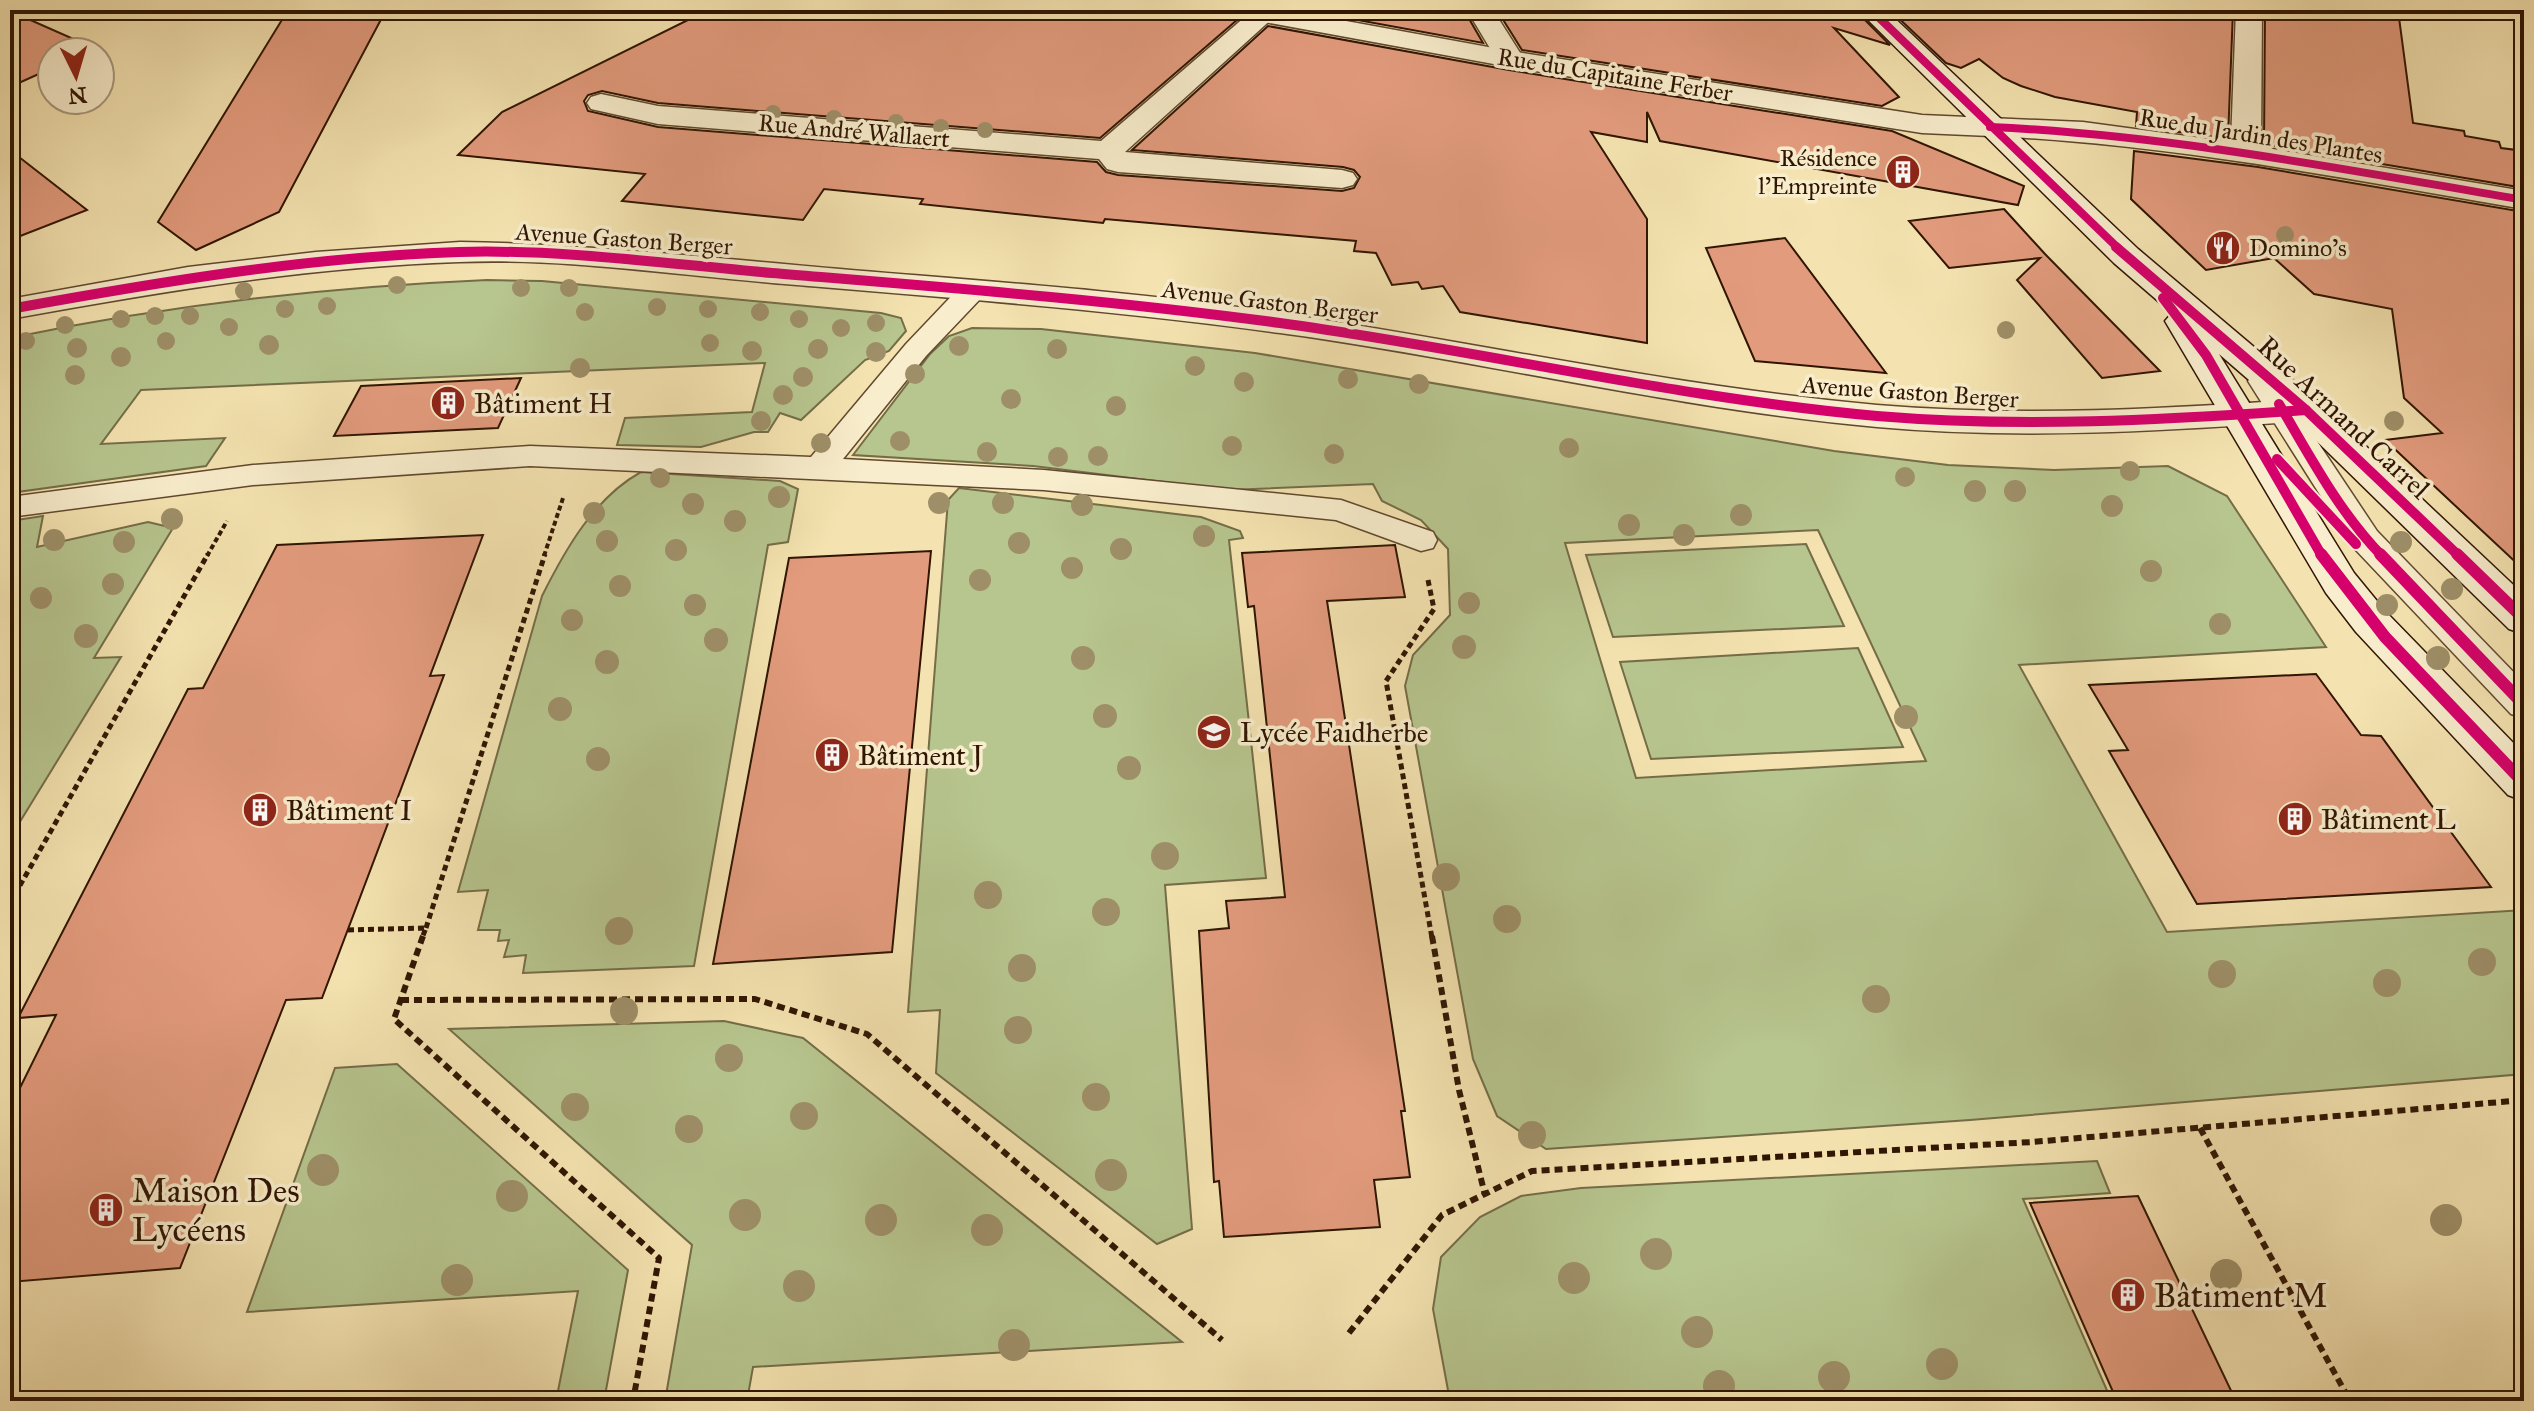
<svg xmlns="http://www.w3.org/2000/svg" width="2534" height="1411" font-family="'IM FELL Great Primer',serif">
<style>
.green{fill:#b7c58e;stroke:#746d48;stroke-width:2;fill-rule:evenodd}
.building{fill:#e29b7d;stroke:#301503;stroke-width:2}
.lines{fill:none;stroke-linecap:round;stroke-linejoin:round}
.service-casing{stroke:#61482e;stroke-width:3}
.minor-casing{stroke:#61482e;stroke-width:3}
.tertiary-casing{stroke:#61482e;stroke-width:3}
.secondary-casing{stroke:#301503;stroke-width:3}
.path-far2{stroke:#301503;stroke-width:4;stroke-dasharray:5 3;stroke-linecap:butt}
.path-far1{stroke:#301503;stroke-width:5;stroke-dasharray:6 4;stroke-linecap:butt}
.path{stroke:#301503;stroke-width:6;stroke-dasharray:8 5;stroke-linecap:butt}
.service{fill:#f8edcc;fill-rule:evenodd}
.minor{fill:#f8edcc;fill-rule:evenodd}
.tertiary{fill:#f8edcc;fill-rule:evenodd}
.secondary{fill:#f8edcc;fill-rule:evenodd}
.cycleway-far2-casing{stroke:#f8edcc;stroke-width:11}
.cycleway-far1-casing{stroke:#f8edcc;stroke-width:14}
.cycleway-casing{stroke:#f8edcc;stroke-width:17}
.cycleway-far2{stroke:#d6006c;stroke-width:8}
.cycleway-far1{stroke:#d6006c;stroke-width:10}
.cycleway{stroke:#d6006c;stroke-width:12}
.tree{fill:#9e8f68}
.labels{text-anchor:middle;stroke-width:7;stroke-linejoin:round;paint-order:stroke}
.far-street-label{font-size:24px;fill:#301503;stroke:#f8edcc}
.far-poi-label{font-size:24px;fill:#301503;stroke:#f8edcc;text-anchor:end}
.poi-label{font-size:28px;fill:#301503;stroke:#f8edcc;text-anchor:start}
.street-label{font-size:28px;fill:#301503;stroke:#f8edcc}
.near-poi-label{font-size:34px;fill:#301503;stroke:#f8edcc;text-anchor:start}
</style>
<rect width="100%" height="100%" fill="#f4e3b0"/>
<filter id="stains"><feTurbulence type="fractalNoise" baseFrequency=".0025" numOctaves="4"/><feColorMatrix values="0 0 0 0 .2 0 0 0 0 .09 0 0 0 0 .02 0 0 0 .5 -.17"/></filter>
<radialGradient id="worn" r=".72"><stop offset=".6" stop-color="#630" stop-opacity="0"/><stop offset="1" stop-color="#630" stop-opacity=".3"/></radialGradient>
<g class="green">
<path d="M 487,280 L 542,281 L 881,313 L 901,318 L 906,331 L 889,351 L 865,360 L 801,420 L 780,413 L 768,432 L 754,432 L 701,447 L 617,445 L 625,418 L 752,412 L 765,363 L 141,390 L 101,444 L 225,438 L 206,466 L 10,493 L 10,338 C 169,305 326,287 487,280 Z"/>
<path d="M 972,328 L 1041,329 L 1255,353 L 1834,451 L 1948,465 L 2054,470 L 2168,466 L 2227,496 L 2326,647 L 2019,665 L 2167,932 L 2524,910 L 2524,1074 L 1970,1120 L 1546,1149 L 1497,1116 L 1473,1059 L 1405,686 L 1413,655 L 1450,615 L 1448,549 L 1421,520 L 1382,501 L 1373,484 L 1229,490 L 1033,466 L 853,455 L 930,354 L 949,336 ZM 1818,530 L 1926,761 L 1636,778 L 1565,543 Z"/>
<path d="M 641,472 L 780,481 L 798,489 L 788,542 L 768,545 L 694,966 L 523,973 L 526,955 L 504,957 L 509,940 L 498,941 L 500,930 L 478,930 L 488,890 L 458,892 L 542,596 C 565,550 594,498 641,472 Z"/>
<path d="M 959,488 L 1201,517 L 1240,531 L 1243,538 L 1229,540 L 1266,878 L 1165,885 L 1192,1229 L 1157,1244 L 936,1073 L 940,1010 L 908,1012 L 948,500 Z"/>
<path d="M 43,516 L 37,547 L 148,522 L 173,528 L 94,658 L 121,657 L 10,838 L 10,521 Z"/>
<path d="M 1806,544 L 1844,626 L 1613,637 L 1586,555 Z"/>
<path d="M 1858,648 L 1903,747 L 1651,759 L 1620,662 Z"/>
<path d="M 724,1021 L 803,1038 L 1182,1342 L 753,1367 L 747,1401 L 665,1401 L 692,1245 L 449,1029 Z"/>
<path d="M 397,1064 L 628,1270 L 604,1401 L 556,1401 L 578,1291 L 247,1312 L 335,1068 Z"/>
<path d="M 2097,1161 L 2110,1193 L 2023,1199 L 2109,1395 L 2099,1396 L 2100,1401 L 1450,1401 L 1433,1309 L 1441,1257 L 1480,1217 L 1521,1196 L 1581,1188 Z"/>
</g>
<g class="building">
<path d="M 288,10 L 386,10 L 279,212 L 196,250 L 158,222 Z"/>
<path d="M 708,10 L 1226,10 L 1237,20 L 1100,138 L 658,103 L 602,91 L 588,95 L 584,101 L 588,111 L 658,127 L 1097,162 L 1106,172 L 1118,175 L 1342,191 L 1354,188 L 1360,177 L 1354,170 L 1343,167 L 1132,150 L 1268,26 L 1509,70 L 1892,131 L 2024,186 L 2018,205 L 1660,141 L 1647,112 L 1647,142 L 1591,132 L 1647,219 L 1647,343 L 1460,312 L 1443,286 L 1422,289 L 1418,282 L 1392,285 L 1376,253 L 1354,251 L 1356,241 L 1105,219 L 1103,223 L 920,204 L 923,199 L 824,189 L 803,220 L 622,201 L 645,174 L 458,155 L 502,112 Z"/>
<path d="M 1303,10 L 1464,10 L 1483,43 Z"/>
<path d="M 1497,10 L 1855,10 L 1890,45 L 1834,28 L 1899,97 L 1882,106 L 1522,50 Z"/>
<path d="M 1890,10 L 2233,10 L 2228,139 L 2136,126 L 2137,112 L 2055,97 L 2021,86 L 2003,78 L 1979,59 L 1961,68 L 1946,63 Z"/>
<path d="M 2265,10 L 2398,10 L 2413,123 L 2464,131 L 2465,136 L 2499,142 L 2501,148 L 2524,151 L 2524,188 L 2264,144 Z"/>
<path d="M 10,11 L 94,48 L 86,52 L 52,52 L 52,68 L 10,87 Z"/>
<path d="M 10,150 L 87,210 L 10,240 Z"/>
<path d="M 2134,151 L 2258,167 L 2524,212 L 2524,570 L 2385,440 L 2442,433 L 2404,398 L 2392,309 L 2314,294 L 2274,258 L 2206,270 L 2131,199 Z"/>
<path d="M 2004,209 L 2045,254 L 2160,371 L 2102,378 L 2017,280 L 2040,258 L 1949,268 L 1909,221 Z"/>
<path d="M 1785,238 L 1886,373 L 1755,361 L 1706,248 Z"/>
<path d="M 521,378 L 498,428 L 334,436 L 361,386 Z"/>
<path d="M 483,535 L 430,676 L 444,675 L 322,998 L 286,1000 L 180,1268 L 10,1282 L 10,1108 L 56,1015 L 18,1018 L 188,689 L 203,688 L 277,545 Z"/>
<path d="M 1395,545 L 1405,597 L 1327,601 L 1405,1111 L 1401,1111 L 1410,1177 L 1374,1180 L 1380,1227 L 1224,1237 L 1219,1181 L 1214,1182 L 1199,931 L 1229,928 L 1226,901 L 1285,897 L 1254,606 L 1248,607 L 1242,553 Z"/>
<path d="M 931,551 L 892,952 L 713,964 L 789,558 Z"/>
<path d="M 2316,674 L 2361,735 L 2381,736 L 2491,887 L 2197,904 L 2109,751 L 2128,750 L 2089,685 Z"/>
<path d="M 2138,1196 L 2236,1401 L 2117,1401 L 2030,1203 Z"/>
</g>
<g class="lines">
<g class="service-casing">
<g id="service">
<path d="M 973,282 L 983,284 L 987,290 L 983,296 L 926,356 L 843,459 L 1044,470 L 1341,500 L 1433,532 L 1437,540 L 1433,548 L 1421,551 L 1336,520 L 1044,490 L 530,466 L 253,485 L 10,517 L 10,497 L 253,465 L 530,446 L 811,457 L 906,344 L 963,284 Z"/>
<path d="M 2263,372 L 2273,375 L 2377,531 L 2524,683 L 2524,718 L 2511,714 L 2353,547 L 2248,381 L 2253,375 Z"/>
</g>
</g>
<g class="minor-casing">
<g id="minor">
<path d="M 1253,10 L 1273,10 L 1276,15 L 1125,152 L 1342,170 L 1353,173 L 1357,179 L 1353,185 L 1342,188 L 1118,172 L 1107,169 L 1099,159 L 658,124 L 591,109 L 587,103 L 591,97 L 601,94 L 658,106 L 1101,141 Z"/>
<path d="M 1467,10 L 1493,10 L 1524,59 L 1520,65 L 1500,65 Z"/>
<path d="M 2236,10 L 2262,10 L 2261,147 L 2524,191 L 2524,209 C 2347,179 2170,144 1990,136 L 1980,133 L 1975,127 L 1980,121 L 1990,118 L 2083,122 L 2231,142 Z"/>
<path d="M 460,242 C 591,244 721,259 851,270 C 996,282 1143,292 1287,314 C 1483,344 1679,387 1877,405 C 2020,417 2164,409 2306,399 L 2319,402 L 2324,410 L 2319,418 L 2306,421 C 2163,431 2020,440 1877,427 C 1676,409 1479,360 1280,333 C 1112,310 941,297 772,283 C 668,274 563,258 459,262 C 307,267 159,292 10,319 L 10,299 L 188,267 L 316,252 Z"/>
</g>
</g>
<g class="tertiary-casing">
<path id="tertiary" d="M 1229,10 L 1286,10 L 1510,51 L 1922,115 L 1990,118 L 2000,121 L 2005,127 L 2000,133 L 1990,136 L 1922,133 L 1510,67 L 1242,18 L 1233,16 Z"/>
</g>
<g class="secondary-casing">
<path id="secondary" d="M 1858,10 L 1886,10 L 2138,249 L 2319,402 L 2524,595 L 2524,634 L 2509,629 L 2293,418 L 2219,354 L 2354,573 L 2386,612 L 2524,754 L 2524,801 L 2508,795 L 2356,632 L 2326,593 L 2165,321 L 2172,313 L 2114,263 Z"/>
</g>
<g class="path-far2">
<path d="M 207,556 L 227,521"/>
<path d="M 544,556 L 563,498"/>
</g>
<g class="path-far1">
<path d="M 1428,580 L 1434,609 L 1386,681 L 1432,938"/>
<path d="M 10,903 L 208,554"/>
<path d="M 426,928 L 545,554"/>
<path d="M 348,930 L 426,928 L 422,938"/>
</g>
<g class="path">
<path d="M 423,936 L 394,1019 L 659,1258 L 633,1401"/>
<path d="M 1432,936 L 1459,1090 L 1485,1195"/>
<path d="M 401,1000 L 755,999 L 867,1034 L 1222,1340"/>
<path d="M 2200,1128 L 2350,1401"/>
<path d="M 1349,1333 L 1442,1215 L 1532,1171 L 2032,1142 L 2524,1100"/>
</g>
<use href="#service" class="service"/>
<use href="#minor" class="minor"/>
<use href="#tertiary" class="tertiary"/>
<use href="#secondary" class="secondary"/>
<g class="cycleway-far2-casing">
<g id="cycleway-far2">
<path d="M 1871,10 L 2119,249"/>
<path d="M 1990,127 C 2170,135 2347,170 2524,200"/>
</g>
</g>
<g class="cycleway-far1-casing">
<g id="cycleway-far1">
<path d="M 2116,247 L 2306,410 L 2459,556"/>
<path d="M 2163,298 L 2206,355 L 2322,556"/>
<path d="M 10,309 C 159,282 307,257 459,252 C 563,249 668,264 772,273 C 941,287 1111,300 1280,323 C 1479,350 1676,398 1877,416 C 2020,428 2163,420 2306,410"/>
<path d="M 2279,404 C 2310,456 2339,512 2382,556"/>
<path d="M 2277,459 L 2356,544"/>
</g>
</g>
<g class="cycleway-casing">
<g id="cycleway">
<path d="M 2321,554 L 2385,637 L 2524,783"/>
<path d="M 2380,554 L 2524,705"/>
<path d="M 2457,554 L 2524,619"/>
</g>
</g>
<use href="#cycleway-far2" class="cycleway-far2"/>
<use href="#cycleway-far1" class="cycleway-far1"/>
<use href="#cycleway" class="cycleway"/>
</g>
<g class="tree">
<circle cx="773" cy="113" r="8"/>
<circle cx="834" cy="118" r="8"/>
<circle cx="896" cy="122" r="8"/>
<circle cx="941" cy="127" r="8"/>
<circle cx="985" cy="130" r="8"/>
<circle cx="2285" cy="235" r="9"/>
<circle cx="397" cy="285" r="9"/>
<circle cx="521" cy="288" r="9"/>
<circle cx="569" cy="288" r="9"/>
<circle cx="244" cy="291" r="9"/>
<circle cx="327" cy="306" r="9"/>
<circle cx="657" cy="307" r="9"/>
<circle cx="285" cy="309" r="9"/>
<circle cx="708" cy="309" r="9"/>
<circle cx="585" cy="312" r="9"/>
<circle cx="760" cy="312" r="9"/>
<circle cx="155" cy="316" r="9"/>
<circle cx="190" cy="316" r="9"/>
<circle cx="121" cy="319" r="9"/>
<circle cx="799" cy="319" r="9"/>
<circle cx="876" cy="323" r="9"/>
<circle cx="65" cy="325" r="9"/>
<circle cx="229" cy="327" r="9"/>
<circle cx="841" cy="328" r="9"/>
<circle cx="2006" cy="330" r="9"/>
<circle cx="26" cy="341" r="9"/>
<circle cx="166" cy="341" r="9"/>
<circle cx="710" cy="343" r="9"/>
<circle cx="269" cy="345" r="10"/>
<circle cx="959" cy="346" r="10"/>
<circle cx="77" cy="348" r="10"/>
<circle cx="818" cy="349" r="10"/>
<circle cx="1057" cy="349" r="10"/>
<circle cx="752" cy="351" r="10"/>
<circle cx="876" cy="352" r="10"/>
<circle cx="121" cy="357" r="10"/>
<circle cx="1195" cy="366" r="10"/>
<circle cx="580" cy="368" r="10"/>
<circle cx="915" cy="374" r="10"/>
<circle cx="75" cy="375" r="10"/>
<circle cx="803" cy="377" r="10"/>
<circle cx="1348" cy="379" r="10"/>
<circle cx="1244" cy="382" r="10"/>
<circle cx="1419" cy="384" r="10"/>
<circle cx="783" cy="395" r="10"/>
<circle cx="1011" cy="399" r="10"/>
<circle cx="1116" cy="406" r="10"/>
<circle cx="761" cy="421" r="10"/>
<circle cx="2394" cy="421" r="10"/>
<circle cx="900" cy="441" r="10"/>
<circle cx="821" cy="443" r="10"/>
<circle cx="1232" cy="446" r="10"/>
<circle cx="1569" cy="448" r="10"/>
<circle cx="987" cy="452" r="10"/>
<circle cx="1334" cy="454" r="10"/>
<circle cx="1098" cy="456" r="10"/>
<circle cx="1058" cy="457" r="10"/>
<circle cx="2130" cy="471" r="10"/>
<circle cx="1905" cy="477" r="10"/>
<circle cx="660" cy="478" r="10"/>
<circle cx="1975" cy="491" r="11"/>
<circle cx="2015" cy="491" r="11"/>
<circle cx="779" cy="497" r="11"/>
<circle cx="939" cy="503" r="11"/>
<circle cx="1003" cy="503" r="11"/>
<circle cx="693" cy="504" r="11"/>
<circle cx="1082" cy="505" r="11"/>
<circle cx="2112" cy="506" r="11"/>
<circle cx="594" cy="513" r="11"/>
<circle cx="1741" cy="515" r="11"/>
<circle cx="172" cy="519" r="11"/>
<circle cx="735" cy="521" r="11"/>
<circle cx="1629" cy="525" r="11"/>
<circle cx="1684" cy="535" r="11"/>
<circle cx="1204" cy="536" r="11"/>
<circle cx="54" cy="540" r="11"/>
<circle cx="607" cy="541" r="11"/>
<circle cx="124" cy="542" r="11"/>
<circle cx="2401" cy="542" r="11"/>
<circle cx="1019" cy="543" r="11"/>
<circle cx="1121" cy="549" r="11"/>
<circle cx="676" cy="550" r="11"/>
<circle cx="1072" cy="568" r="11"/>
<circle cx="2151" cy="571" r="11"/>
<circle cx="980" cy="580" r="11"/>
<circle cx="113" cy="584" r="11"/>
<circle cx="620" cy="586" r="11"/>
<circle cx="2452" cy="589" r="11"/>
<circle cx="41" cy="598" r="11"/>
<circle cx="1469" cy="603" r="11"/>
<circle cx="695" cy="605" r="11"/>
<circle cx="2387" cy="605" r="11"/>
<circle cx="572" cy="620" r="11"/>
<circle cx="2220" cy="624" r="11"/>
<circle cx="86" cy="636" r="12"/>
<circle cx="716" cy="640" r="12"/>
<circle cx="1464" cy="647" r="12"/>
<circle cx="1083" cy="658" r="12"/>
<circle cx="2438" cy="658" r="12"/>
<circle cx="607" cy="662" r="12"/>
<circle cx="560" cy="709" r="12"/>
<circle cx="1105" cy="716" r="12"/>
<circle cx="1906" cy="717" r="12"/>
<circle cx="598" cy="759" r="12"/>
<circle cx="1129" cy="768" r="12"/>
<circle cx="1165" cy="856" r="14"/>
<circle cx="1446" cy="877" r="14"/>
<circle cx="988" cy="895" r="14"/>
<circle cx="1106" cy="912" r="14"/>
<circle cx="1507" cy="919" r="14"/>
<circle cx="619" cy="931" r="14"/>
<circle cx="2482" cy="962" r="14"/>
<circle cx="1022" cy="968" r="14"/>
<circle cx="2222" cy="974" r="14"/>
<circle cx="2387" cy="983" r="14"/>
<circle cx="1876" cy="999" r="14"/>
<circle cx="624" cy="1011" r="14"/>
<circle cx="1018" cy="1030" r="14"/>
<circle cx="729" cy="1058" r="14"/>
<circle cx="1096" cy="1097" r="14"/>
<circle cx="575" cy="1107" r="14"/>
<circle cx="804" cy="1116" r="14"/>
<circle cx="689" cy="1129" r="14"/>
<circle cx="1532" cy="1135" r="14"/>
<circle cx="323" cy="1170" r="16"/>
<circle cx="1111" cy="1175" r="16"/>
<circle cx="512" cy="1196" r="16"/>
<circle cx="745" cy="1215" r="16"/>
<circle cx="881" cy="1220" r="16"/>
<circle cx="2446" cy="1220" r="16"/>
<circle cx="987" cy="1230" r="16"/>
<circle cx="1656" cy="1254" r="16"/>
<circle cx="2226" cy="1275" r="16"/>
<circle cx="1574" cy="1278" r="16"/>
<circle cx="457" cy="1280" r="16"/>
<circle cx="799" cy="1286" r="16"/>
<circle cx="1697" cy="1332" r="16"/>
<circle cx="1014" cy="1345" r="16"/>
<circle cx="1942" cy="1364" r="16"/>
<circle cx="1834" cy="1377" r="16"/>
<circle cx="1719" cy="1386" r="16"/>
</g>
<defs>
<g id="building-disc" transform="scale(1.8)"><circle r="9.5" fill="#8f2418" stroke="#f8edcc"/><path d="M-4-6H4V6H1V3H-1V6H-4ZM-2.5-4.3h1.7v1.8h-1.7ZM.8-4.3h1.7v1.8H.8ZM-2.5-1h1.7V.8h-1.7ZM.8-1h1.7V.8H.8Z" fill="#fff"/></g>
<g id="restaurant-disc" transform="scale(1.8)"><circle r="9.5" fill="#8f2418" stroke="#f8edcc"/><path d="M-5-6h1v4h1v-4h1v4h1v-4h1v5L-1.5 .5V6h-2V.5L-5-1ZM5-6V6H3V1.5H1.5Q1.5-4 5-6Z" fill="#fff"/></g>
<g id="school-disc" transform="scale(1.8)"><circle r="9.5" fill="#8f2418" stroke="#f8edcc"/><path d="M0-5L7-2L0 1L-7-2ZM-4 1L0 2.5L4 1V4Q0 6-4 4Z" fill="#fff"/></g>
</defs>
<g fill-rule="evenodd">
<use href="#building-disc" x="1903" y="172"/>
<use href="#restaurant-disc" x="2223" y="248"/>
<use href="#building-disc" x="448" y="403"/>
<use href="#school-disc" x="1214" y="732"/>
<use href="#building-disc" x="832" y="755"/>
<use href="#building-disc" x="260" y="810"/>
<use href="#building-disc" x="2295" y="819"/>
<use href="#building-disc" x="106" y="1210"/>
<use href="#building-disc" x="2128" y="1295"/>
</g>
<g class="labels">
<g class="far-street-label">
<text transform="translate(1615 75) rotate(9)" y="8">Rue du Capitaine Ferber</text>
<text transform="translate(854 131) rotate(5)" y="8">Rue André Wallaert</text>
<text transform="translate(2261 136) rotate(9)" y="8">Rue du Jardin des Plantes</text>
<text transform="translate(624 239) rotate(4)" y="8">Avenue Gaston Berger</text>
<text transform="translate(1270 302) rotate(7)" y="8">Avenue Gaston Berger</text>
<text transform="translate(1910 392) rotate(4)" y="8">Avenue Gaston Berger</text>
</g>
<g class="far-poi-label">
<text x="1877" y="166">Résidence<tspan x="1877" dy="28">l'Empreinte</tspan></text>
<text x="2249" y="256" text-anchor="start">Domino's</text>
</g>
<g class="poi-label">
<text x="474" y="413">Bâtiment H</text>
<text x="1240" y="742">Lycée Faidherbe</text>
<text x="858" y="765">Bâtiment J</text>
<text x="286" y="820">Bâtiment I</text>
<text x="2321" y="829">Bâtiment L</text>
</g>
<g class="street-label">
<text transform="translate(2344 417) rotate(43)" y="10">Rue Armand Carrel</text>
</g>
<g class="near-poi-label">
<text x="132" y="1202">Maison Des<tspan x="132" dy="39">Lycéens</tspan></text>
<text x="2154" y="1307">Bâtiment M</text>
</g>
</g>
<rect width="2534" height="1411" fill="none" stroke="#f4e3b0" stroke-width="40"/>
<rect x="12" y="12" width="2510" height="1387" fill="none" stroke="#301503" stroke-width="4"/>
<rect x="20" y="20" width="2494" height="1371" fill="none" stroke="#301503" stroke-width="2"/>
<g transform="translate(76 76) rotate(175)"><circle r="38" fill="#f8edcc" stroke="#a8977c" stroke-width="2"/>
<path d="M0-6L14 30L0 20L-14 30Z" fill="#8f2418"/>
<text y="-12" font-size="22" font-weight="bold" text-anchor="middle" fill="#301503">N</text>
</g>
<rect width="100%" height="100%" filter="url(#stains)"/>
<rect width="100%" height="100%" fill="url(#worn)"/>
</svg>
